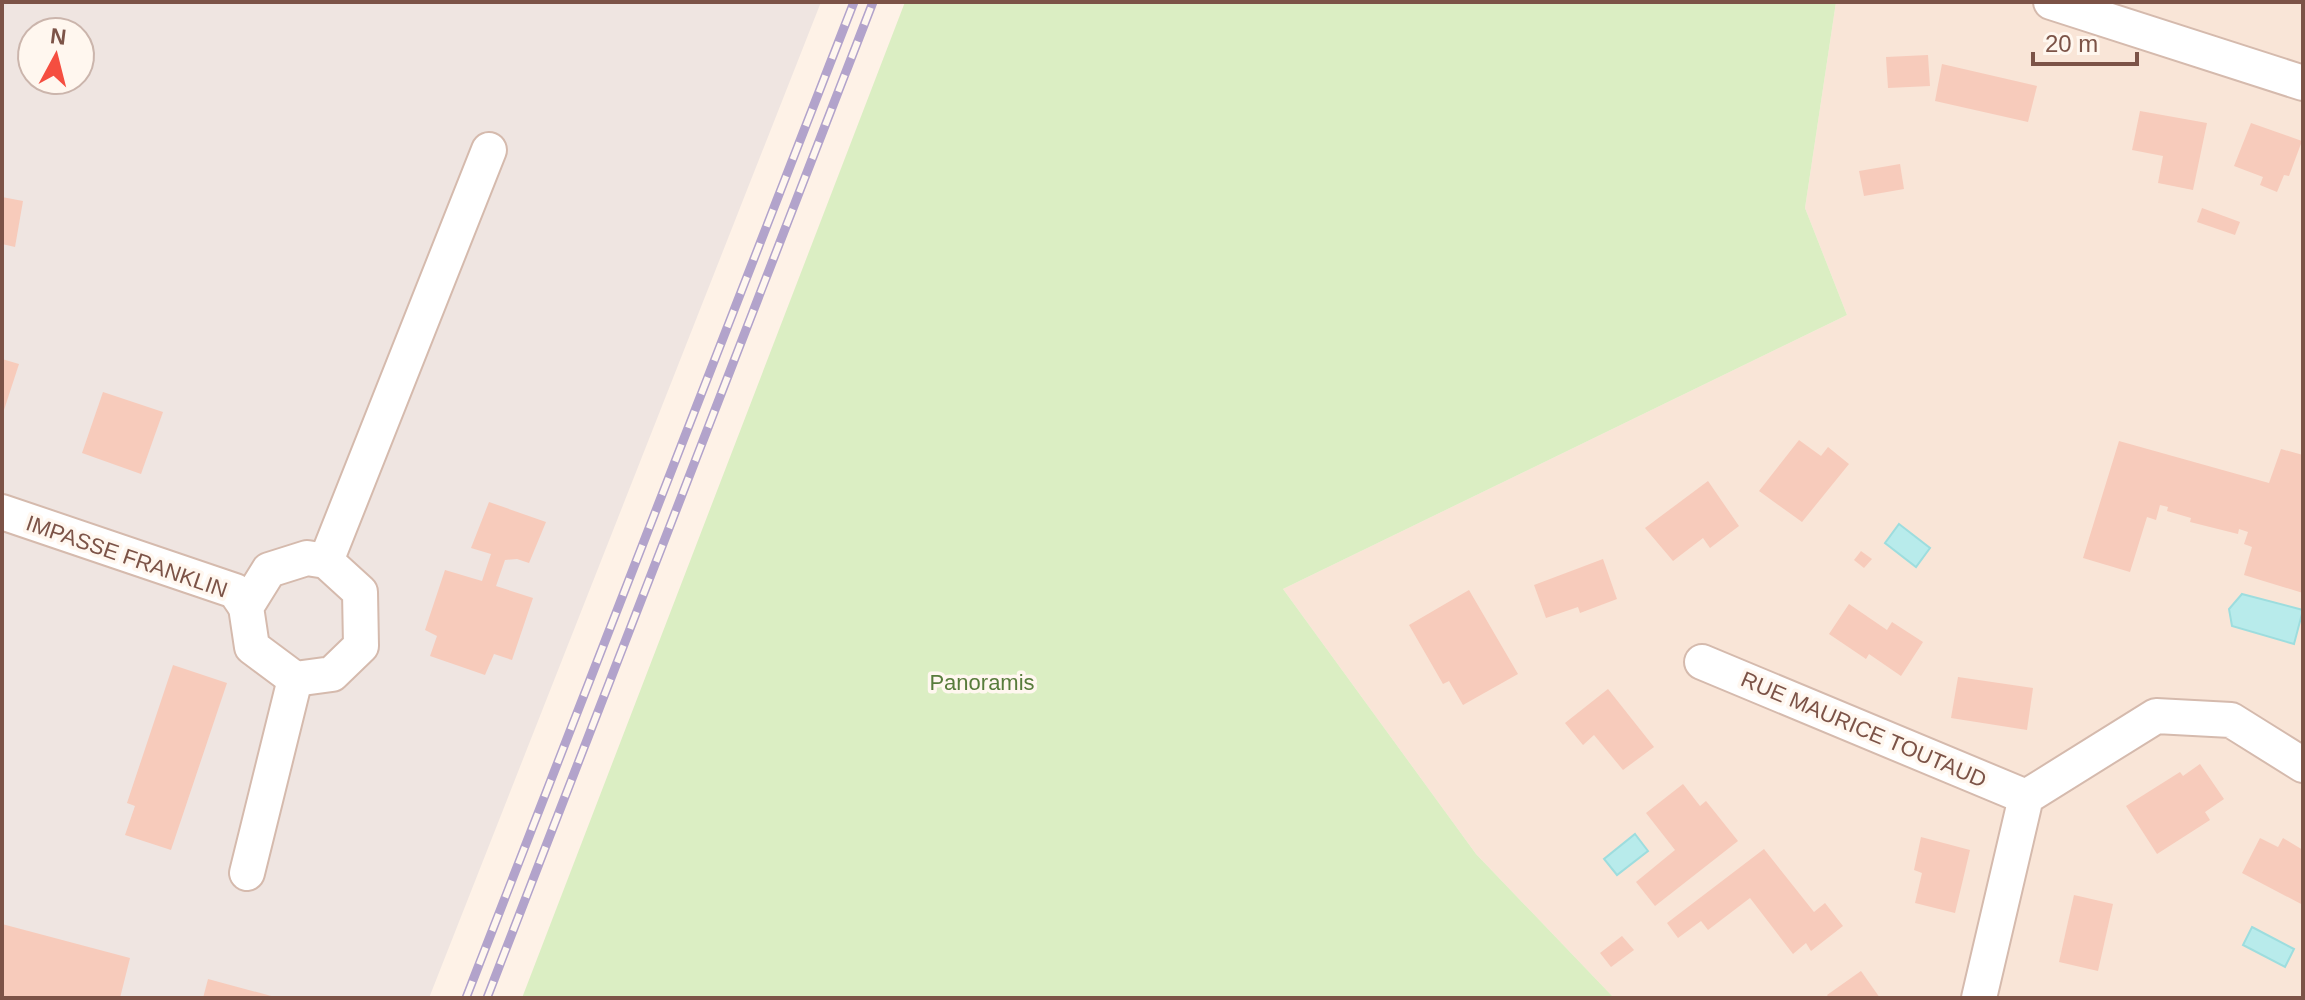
<svg xmlns="http://www.w3.org/2000/svg" width="2305" height="1000" font-family="Helvetica,sans-serif">
<style>
.residential{fill:#f9e5d7}
.industrial{fill:#efe5e1;fill-rule:evenodd}
.green{fill:#dbeec3}
.water{fill:#b8ebeb;stroke:#9dddde;stroke-width:2}
.building{fill:#f7cbbb}
.lines{fill:none;stroke-linecap:round;stroke-linejoin:round}
.street-casing{stroke:#d5baad;stroke-width:38}
.street{stroke:#fff;stroke-width:34}
.rail-casing{stroke:#b2a3cb;stroke-width:9}
.rail{stroke:#fff7ef;stroke-width:6;stroke-dasharray:18;stroke-linecap:butt}
.labels{text-anchor:middle;stroke-width:7;stroke-linejoin:round;paint-order:stroke}
.street-label{font-size:22px;fill:#7c5347;stroke:#fff7ef}
.park-label{font-size:22px;fill:#587c3c;stroke:#fff7ef}
</style>
<rect width="100%" height="100%" fill="#fef2e7"/>
<path class="residential" d="M 1836,2 L 2303,2 L 2303,998 L 1614,998 L 1476,854 L 1283,589 L 1847,315 L 1805,208 Z"/>
<path class="industrial" d="M 2,2 L 821,2 L 429,998 L 2,998 ZM 32,32 L 80,32 L 80,80 L 32,80 Z"/>
<path class="green" d="M 905,2 L 1836,2 L 1805,208 L 1847,315 L 1283,589 L 1476,854 L 1614,998 L 522,998 Z"/>
<g class="water">
<path d="M 1899,524 L 1930,548 L 1916,567 L 1885,543 Z"/>
<path d="M 2242,594 L 2303,610 L 2294,644 L 2232,626 L 2229,609 Z"/>
<path d="M 1635,834 L 1648,851 L 1617,875 L 1604,859 Z"/>
<path d="M 2252,927 L 2294,949 L 2285,967 L 2243,945 Z"/>
</g>
<g class="building">
<path d="M 1928,55 L 1930,86 L 1888,88 L 1886,57 Z"/>
<path d="M 1942,64 L 2037,86 L 2028,122 L 1935,101 Z"/>
<path d="M 2140,111 L 2207,123 L 2193,190 L 2158,183 L 2163,156 L 2132,150 Z"/>
<path d="M 2251,123 L 2302,141 L 2289,176 L 2284,175 L 2277,192 L 2260,185 L 2263,177 L 2234,166 Z"/>
<path d="M 1900,164 L 1904,189 L 1864,196 L 1859,171 Z"/>
<path d="M 2,197 L 23,201 L 15,247 L 2,244 Z"/>
<path d="M 2202,208 L 2240,222 L 2235,235 L 2197,222 Z"/>
<path d="M 2,359 L 19,364 L 4,410 L 2,409 Z"/>
<path d="M 103,392 L 163,412 L 141,474 L 82,453 Z"/>
<path d="M 1799,440 L 1821,456 L 1828,447 L 1849,464 L 1802,522 L 1759,491 Z"/>
<path d="M 2119,441 L 2269,483 L 2281,449 L 2303,455 L 2303,593 L 2244,575 L 2252,547 L 2244,544 L 2248,532 L 2239,529 L 2238,534 L 2190,522 L 2191,518 L 2167,511 L 2168,507 L 2160,505 L 2156,520 L 2147,517 L 2130,572 L 2083,558 Z"/>
<path d="M 1708,481 L 1739,526 L 1710,548 L 1703,538 L 1673,561 L 1645,528 Z"/>
<path d="M 489,502 L 546,522 L 529,563 L 517,559 L 505,560 L 496,586 L 533,598 L 512,660 L 494,654 L 485,675 L 430,656 L 437,636 L 425,630 L 445,570 L 482,581 L 491,554 L 471,548 Z"/>
<path d="M 1861,551 L 1872,559 L 1864,568 L 1854,560 Z"/>
<path d="M 1603,559 L 1617,599 L 1580,613 L 1578,607 L 1546,618 L 1534,585 Z"/>
<path d="M 1469,590 L 1518,674 L 1463,705 L 1449,681 L 1443,684 L 1409,625 Z"/>
<path d="M 1849,604 L 1887,630 L 1892,622 L 1923,642 L 1901,676 L 1869,654 L 1866,659 L 1829,634 Z"/>
<path d="M 173,665 L 227,683 L 171,850 L 125,835 L 135,806 L 127,803 Z"/>
<path d="M 1958,677 L 2033,688 L 2027,730 L 1951,718 Z"/>
<path d="M 1608,689 L 1654,747 L 1623,770 L 1594,735 L 1583,745 L 1565,723 Z"/>
<path d="M 2200,764 L 2224,799 L 2205,812 L 2210,820 L 2157,854 L 2126,806 L 2180,772 L 2183,776 Z"/>
<path d="M 1683,784 L 1700,806 L 1706,801 L 1738,841 L 1655,906 L 1636,882 L 1675,850 L 1646,813 Z"/>
<path d="M 1921,837 L 1970,850 L 1955,913 L 1915,903 L 1922,873 L 1914,870 Z"/>
<path d="M 2260,838 L 2278,847 L 2283,838 L 2303,850 L 2303,905 L 2242,873 Z"/>
<path d="M 1764,849 L 1814,912 L 1825,903 L 1843,926 L 1811,951 L 1806,943 L 1793,954 L 1750,898 L 1708,930 L 1701,921 L 1678,938 L 1667,923 Z"/>
<path d="M 2074,895 L 2113,904 L 2098,971 L 2059,962 Z"/>
<path d="M 2,924 L 130,958 L 120,998 L 2,998 Z"/>
<path d="M 1622,936 L 1634,950 L 1611,967 L 1600,953 Z"/>
<path d="M 1861,971 L 1880,998 L 1829,998 L 1827,995 Z"/>
<path d="M 208,979 L 275,997 L 275,998 L 203,998 Z"/>
</g>
<g class="lines">
<g class="street-casing">
<g id="street">
<path d="M 2051,2 L 2303,83"/>
<path d="M 2,512 L 235,591 L 246,607"/>
<path d="M 307,558 L 326,561 L 360,592 L 361,646 L 332,674 L 295,679 L 252,647 L 246,607 L 269,570 Z"/>
<path d="M 326,561 L 489,150"/>
<path d="M 1702,662 L 2026,797"/>
<path d="M 247,873 L 295,679"/>
<path d="M 1979,998 L 2026,797 L 2156,716 L 2231,720 L 2303,765"/>
</g>
</g>
<use href="#street" class="street"/>
<g class="rail-casing">
<g id="rail">
<path d="M 466,998 L 854,2"/>
<path d="M 487,998 L 873,2"/>
</g>
</g>
<use href="#rail" class="rail"/>
</g>
<g class="labels">
<g class="street-label">
<text transform="translate(127 556) rotate(19)" y="8">IMPASSE FRANKLIN</text>
<text transform="translate(1864 729) rotate(23)" y="8">RUE MAURICE TOUTAUD</text>
</g>
<g class="park-label">
<text x="982" y="690">Panoramis</text>
</g>
</g>
<rect width="2305" height="1000" fill="none" stroke="#7c5347" stroke-width="8"/>
<g transform="translate(56 56) rotate(7)"><circle r="38" fill="#fff7ef" stroke="#cbb5ac" stroke-width="2"/>
<path d="M0-6L14 30L0 20L-14 30Z" fill="#f54e40"/>
<text y="-12" font-size="22" font-weight="bold" text-anchor="middle" fill="#7c5347">N</text>
</g>
<path d="M2033 52v12h104v-12" fill="none" stroke="#7c5347" stroke-width="4"/>
<text x="2045" y="52" font-size="24" fill="#7c5347" stroke="#fff7ef" stroke-width="6" paint-order="stroke">20 m</text>
</svg>
